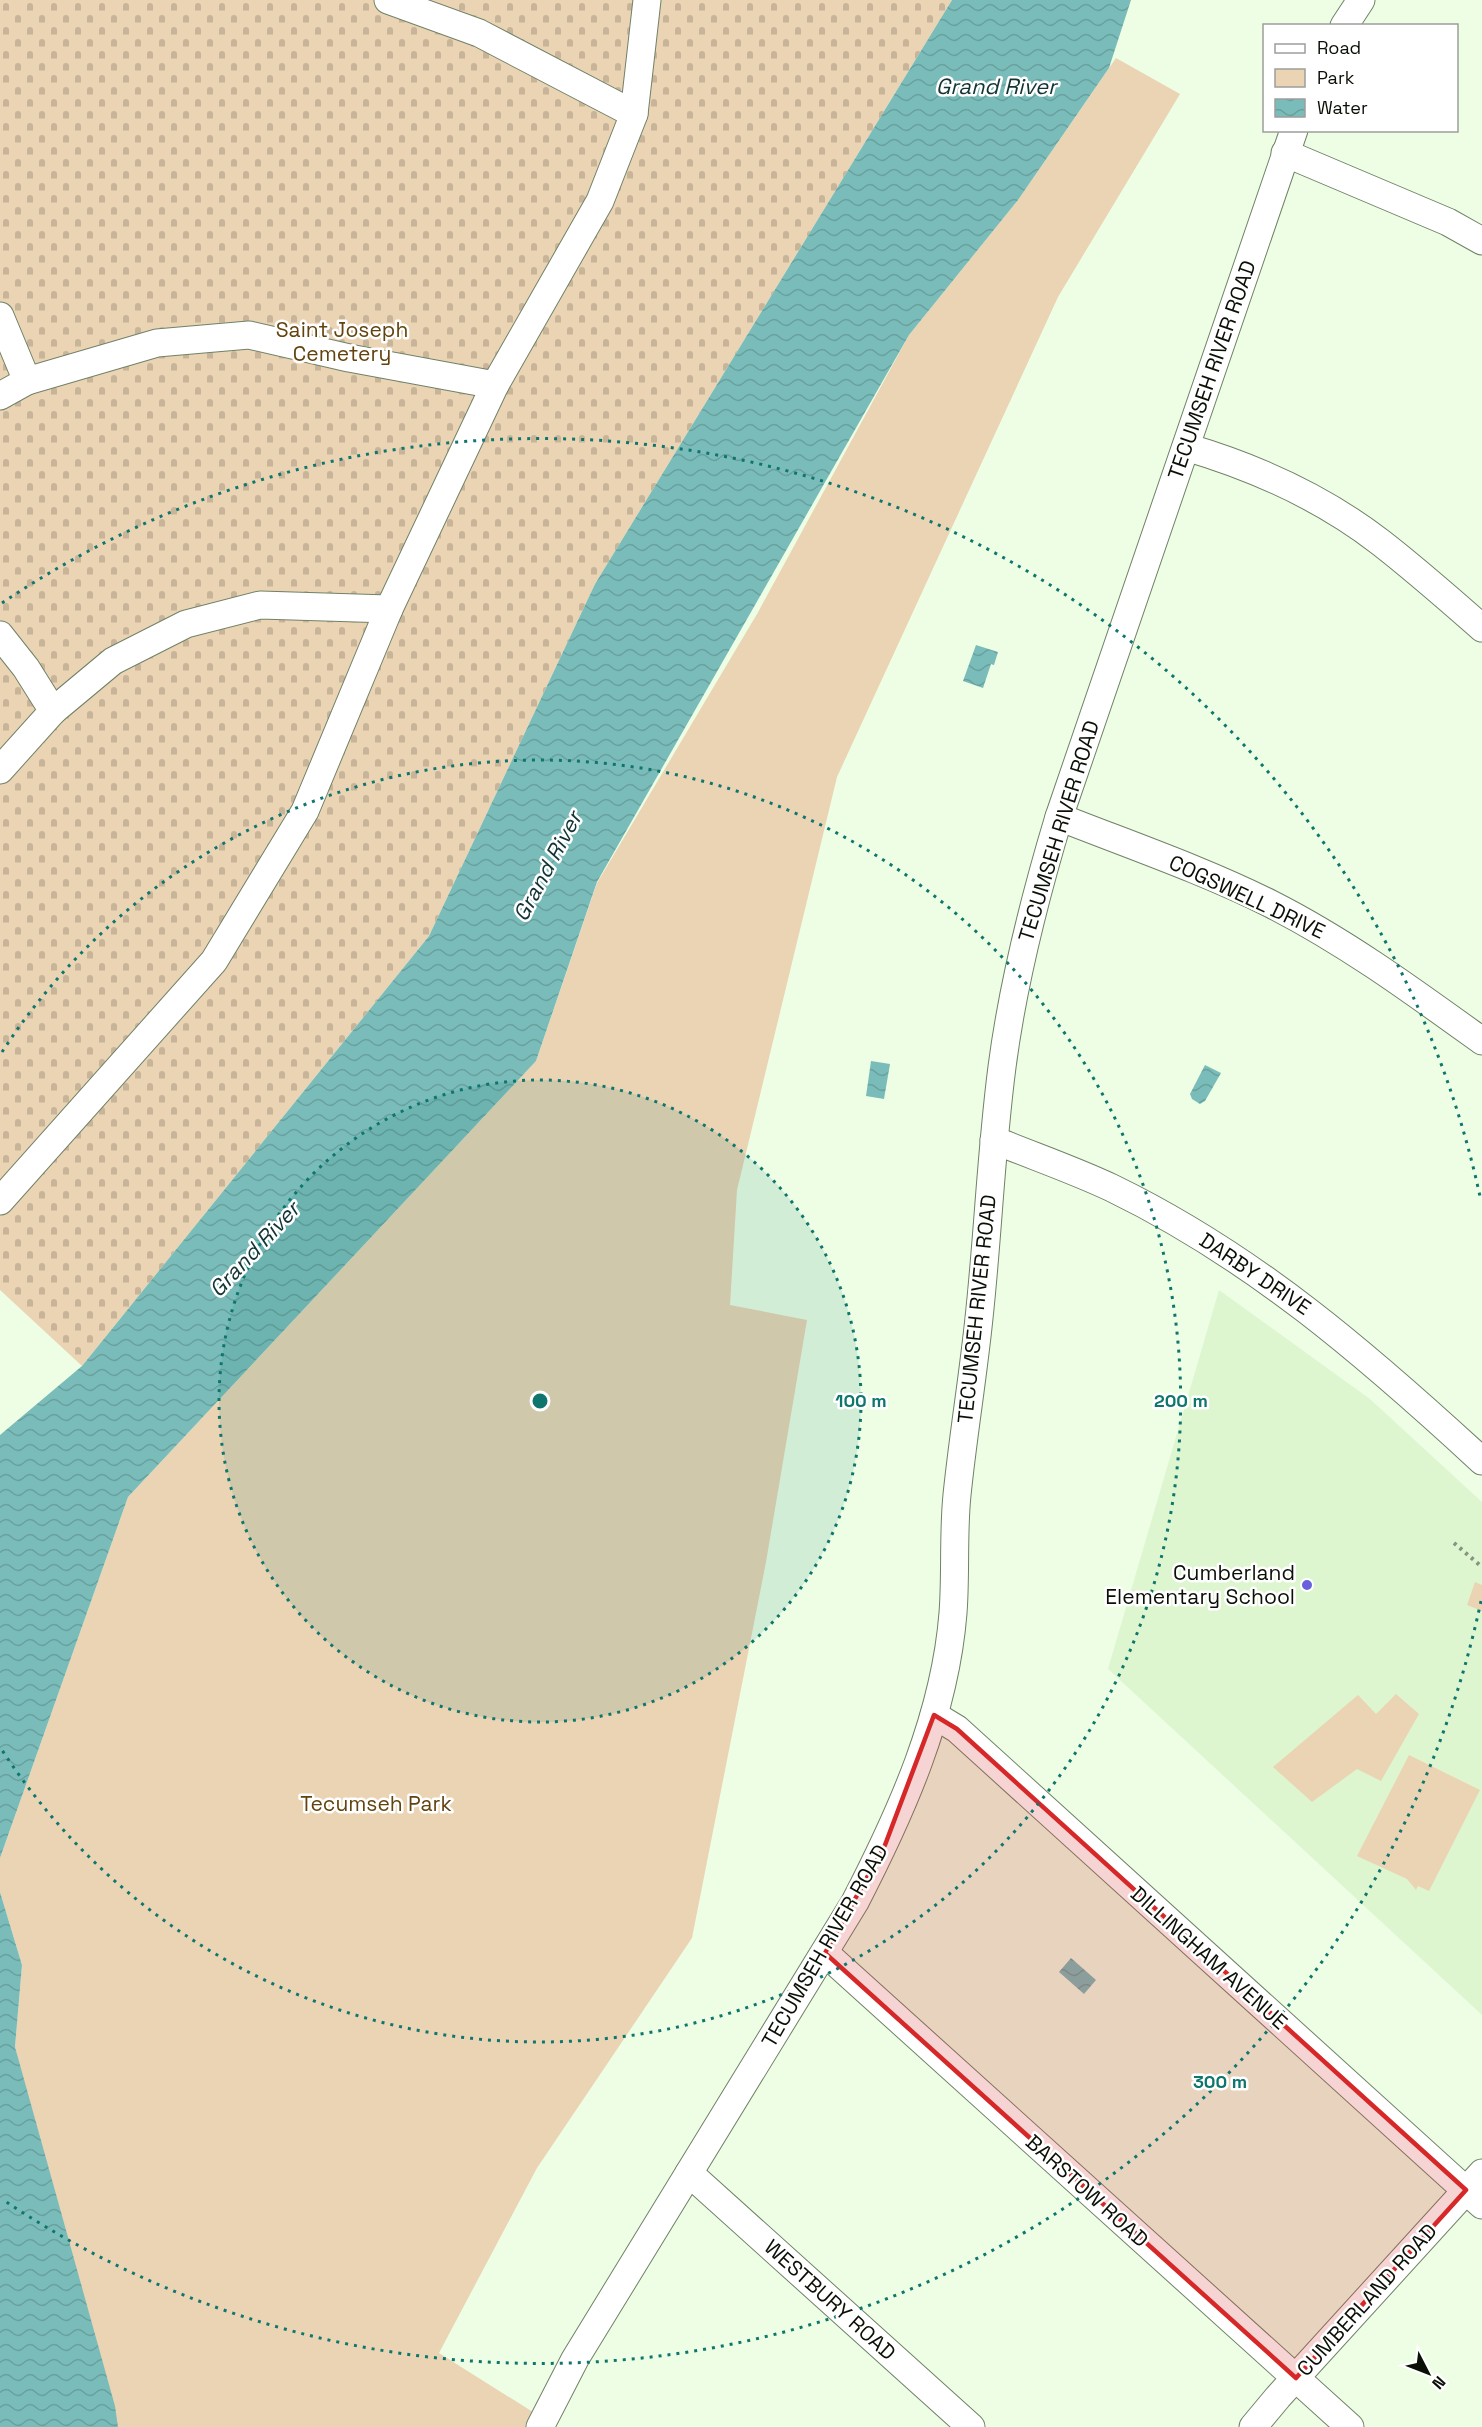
<svg xmlns="http://www.w3.org/2000/svg" width="1482" height="2427" font-family="'Space Grotesk',sans-serif">
<style>
.built{fill:#ddf6d0}
.green{fill:#ebd4b4}
.cemetery{fill:url(#cemetery-stones)}
.water{fill:url(#water-waves)}
.lines{fill:none;stroke-linecap:round;stroke-linejoin:round}
.minor-casing{stroke:#708267;stroke-width:29}
.path{stroke:#879380;stroke-width:4;stroke-dasharray:3 4.5;stroke-linecap:butt}
.minor{stroke:#fff;stroke-width:27}
.marked{fill:#d62828;fill-opacity:0.2;stroke:#d62828;stroke-width:4.5;stroke-linejoin:round}
.ring{fill:none;stroke:#0f766e;stroke-width:3;stroke-dasharray:3 6}
.poi-dot{fill:#6861db;stroke:#fff;stroke-width:2}
.labels{text-anchor:middle;stroke-width:5;stroke-linejoin:round;paint-order:stroke}
.park-label{font-size:21px;fill:#62430d;stroke:#fff}
.street-label{font-size:21px;fill:#0a1006;stroke:#fff}
.poi-label{font-size:21px;fill:#0a1006;stroke:#fff;text-anchor:end}
.water-label{font-size:22px;font-style:italic;fill:#123434;stroke:#fff}
.centre{fill:#0f766e;stroke:#fff;stroke-width:3}
.ring-label{font-size:18px;text-anchor:middle;font-weight:bold;fill:#0f766e;stroke:#fff;stroke-width:5;stroke-linejoin:round;paint-order:stroke}
</style>
<defs>
<pattern id="cemetery-stones" width="16" height="16" patternUnits="userSpaceOnUse" patternTransform="scale(1.5)"><rect width="16" height="16" fill="#ebd4b4"/><path d="M2 7V4a2 2 0 0 1 4 0v3zM10 15v-3a2 2 0 0 1 4 0v3z" fill="#c8b599"/></pattern>
<pattern id="water-waves" width="16" height="10" patternUnits="userSpaceOnUse" patternTransform="scale(1.5)"><rect width="16" height="10" fill="#7abcba"/><path d="M0 5q4-4 8 0t8 0" fill="none" stroke="#68a19e"/></pattern>
</defs>
<rect width="100%" height="100%" fill="#edfee5"/>
<path class="built" d="M 1219,1290 L 1370,1399 L 1482,1502 L 1482,2015 L 1108,1669 Z"/>
<g class="green">
<path d="M 1116,58 L 1180,94 L 1058,297 L 837,777 L 737,1190 L 730,1305 L 807,1320 L 766,1562 L 692,1938 L 537,2168 L 439,2353 L 544,2419 L 540,2427 L 93,2427 L 15,2047 L 22,1965 L 0,1892 L 0,1858 L 128,1497 L 536,1061 L 597,883 L 757,614 L 909,335 L 1018,200 Z"/>
<path d="M 1475,1582 L 1482,1585 L 1482,1611 L 1467,1605 Z"/>
<path d="M 1396,1694 L 1419,1714 L 1381,1781 L 1357,1769 L 1312,1802 L 1273,1767 L 1358,1695 L 1376,1714 Z"/>
<path d="M 1409,1755 L 1480,1790 L 1429,1891 L 1418,1886 L 1416,1890 L 1407,1879 L 1357,1856 Z"/>
</g>
<path class="cemetery" d="M 0,0 L 952,0 L 595,584 L 429,936 L 82,1366 L 0,1290 Z"/>
<g class="water">
<path d="M 952,0 L 1131,0 L 1109,68 L 1018,200 L 909,335 L 597,882 L 536,1061 L 128,1497 L 0,1858 L 0,1435 L 82,1366 L 429,936 L 595,584 Z"/>
<path d="M 976,645 L 998,652 L 994,665 L 991,664 L 983,688 L 963,681 Z"/>
<path d="M 871,1061 L 890,1064 L 884,1099 L 866,1096 Z"/>
<path d="M 1205,1065 L 1221,1073 L 1205,1101 L 1200,1104 L 1192,1099 L 1190,1094 Z"/>
<path d="M 0,1892 L 22,1965 L 15,2047 L 115,2406 L 118,2427 L 0,2427 Z"/>
<path d="M 1071,1958 L 1096,1980 L 1084,1994 L 1059,1972 Z"/>
</g>
<g class="lines">
<g class="minor-casing">
<g id="minor">
<path d="M 388,0 L 479,33 L 634,114"/>
<path d="M 1344,26 L 1361,0"/>
<path d="M 1285,153 L 1448,222 L 1482,241"/>
<path d="M 0,316 L 27,381"/>
<path d="M 0,396 L 27,381 L 157,343 L 249,335 L 349,358 L 495,385"/>
<path d="M 1186,447 C 1254,467 1323,498 1380,542 C 1415,569 1449,599 1482,628"/>
<path d="M 0,635 L 26,668 L 53,711"/>
<path d="M 0,770 L 53,711 L 113,661 L 186,624 L 260,605 L 389,609"/>
<path d="M 1059,817 C 1130,845 1203,870 1271,904 C 1346,942 1414,992 1482,1041"/>
<path d="M 994,1140 C 1033,1156 1074,1170 1112,1188 C 1254,1257 1367,1355 1482,1461"/>
<path d="M 0,1201 L 214,961 L 305,811 L 389,609 L 495,385 L 600,201 L 634,114 L 647,0"/>
<path d="M 934,1715 L 957,1729 L 1482,2205"/>
<path d="M 825,1953 L 1350,2427"/>
<path d="M 689,2173 L 971,2427"/>
<path d="M 540,2427 L 575,2359 L 855,1902 C 902,1811 945,1715 953,1613 C 956,1574 953,1534 957,1495 C 963,1436 973,1377 979,1318 C 988,1235 991,1151 1002,1067 C 1013,982 1034,900 1059,817 L 1294,130"/>
<path d="M 1253,2427 L 1278,2397 L 1482,2173"/>
</g>
</g>
<path class="path" d="M 1454,1543 L 1482,1567"/>
<use href="#minor" class="minor"/>
</g>
<path class="marked" d="M 934,1715 L 957,1729 L 1466,2190 L 1296,2378 L 825,1953 L 885,1845 Z"/>
<circle cx="540" cy="1401" r="321" fill="#0f766e" fill-opacity=".12"/>
<g class="ring">
<circle cx="540" cy="1401" r="321"/>
<path d="M2 1052A641 641 0 1 1 2 1750"/>
<path d="M1481 1601A962 962 0 0 1 2 2199M2 603A962 962 0 0 1 1481 1201"/>
</g>
<circle class="poi-dot" cx="1307" cy="1585" r="6"/>
<g class="labels">
<g class="park-label">
<text x="342" y="337">Saint Joseph<tspan x="342" dy="24">Cemetery</tspan></text>
<text x="376" y="1811">Tecumseh Park</text>
</g>
<g class="street-label">
<text transform="translate(1212 370) rotate(-71)" y="7">TECUMSEH RIVER ROAD</text>
<text transform="translate(1059 831) rotate(-73)" y="7">TECUMSEH RIVER ROAD</text>
<text transform="translate(1247 897) rotate(25)" y="7">COGSWELL DRIVE</text>
<text transform="translate(1255 1274) rotate(34)" y="7">DARBY DRIVE</text>
<text transform="translate(977 1309) rotate(-84)" y="7">TECUMSEH RIVER ROAD</text>
<text transform="translate(825 1946) rotate(-60)" y="7">TECUMSEH RIVER ROAD</text>
<text transform="translate(1209 1958) rotate(42)" y="7">DILLINGHAM AVENUE</text>
<text transform="translate(1087 2191) rotate(42)" y="7">BARSTOW ROAD</text>
<text transform="translate(830 2300) rotate(42)" y="7">WESTBURY ROAD</text>
<text transform="translate(1367 2300) rotate(-48)" y="7">CUMBERLAND ROAD</text>
</g>
<g class="poi-label">
<text x="1295" y="1580">Cumberland<tspan x="1295" dy="24">Elementary School</tspan></text>
</g>
<g class="water-label">
<text x="996" y="94">Grand River</text>
<text transform="translate(547 866) rotate(-62)" y="8">Grand River</text>
<text transform="translate(254 1249) rotate(-47)" y="8">Grand River</text>
</g>
</g>
<circle cx="540" cy="1401" r="9" class="centre"/>
<g class="ring-label">
<text x="861" y="1407">100 m</text>
<text x="1181" y="1407">200 m</text>
<text x="1220" y="2088">300 m</text>
</g>
<rect x="1263" y="24" width="195" height="108" fill="#ffffff" stroke="#9d9f9b" stroke-width="1.5"/>
<rect x="1275" y="44" width="30" height="9" fill="#ffffff" stroke="#9d9f9b" stroke-width="1.5"/>
<text x="1317" y="54" font-size="18" fill="#0a1006">Road</text>
<rect x="1275" y="69" width="30" height="18" fill="#ebd4b4" stroke="#9d9f9b" stroke-width="1.5"/>
<text x="1317" y="84" font-size="18" fill="#0a1006">Park</text>
<rect x="1275" y="99" width="30" height="18" fill="url(#water-waves)" stroke="#9d9f9b" stroke-width="1.5"/>
<text x="1317" y="114" font-size="18" fill="#0a1006">Water</text>
<g transform="translate(1428 2373) rotate(132)" stroke="#ffffff" stroke-width="4.5" paint-order="stroke">
<path d="M0-4.5L10 22L0 15L-10 22Z" fill="#0a1006"/>
<text y="-9" font-size="16" font-weight="bold" text-anchor="middle" fill="#0a1006">N</text>
</g>
</svg>
